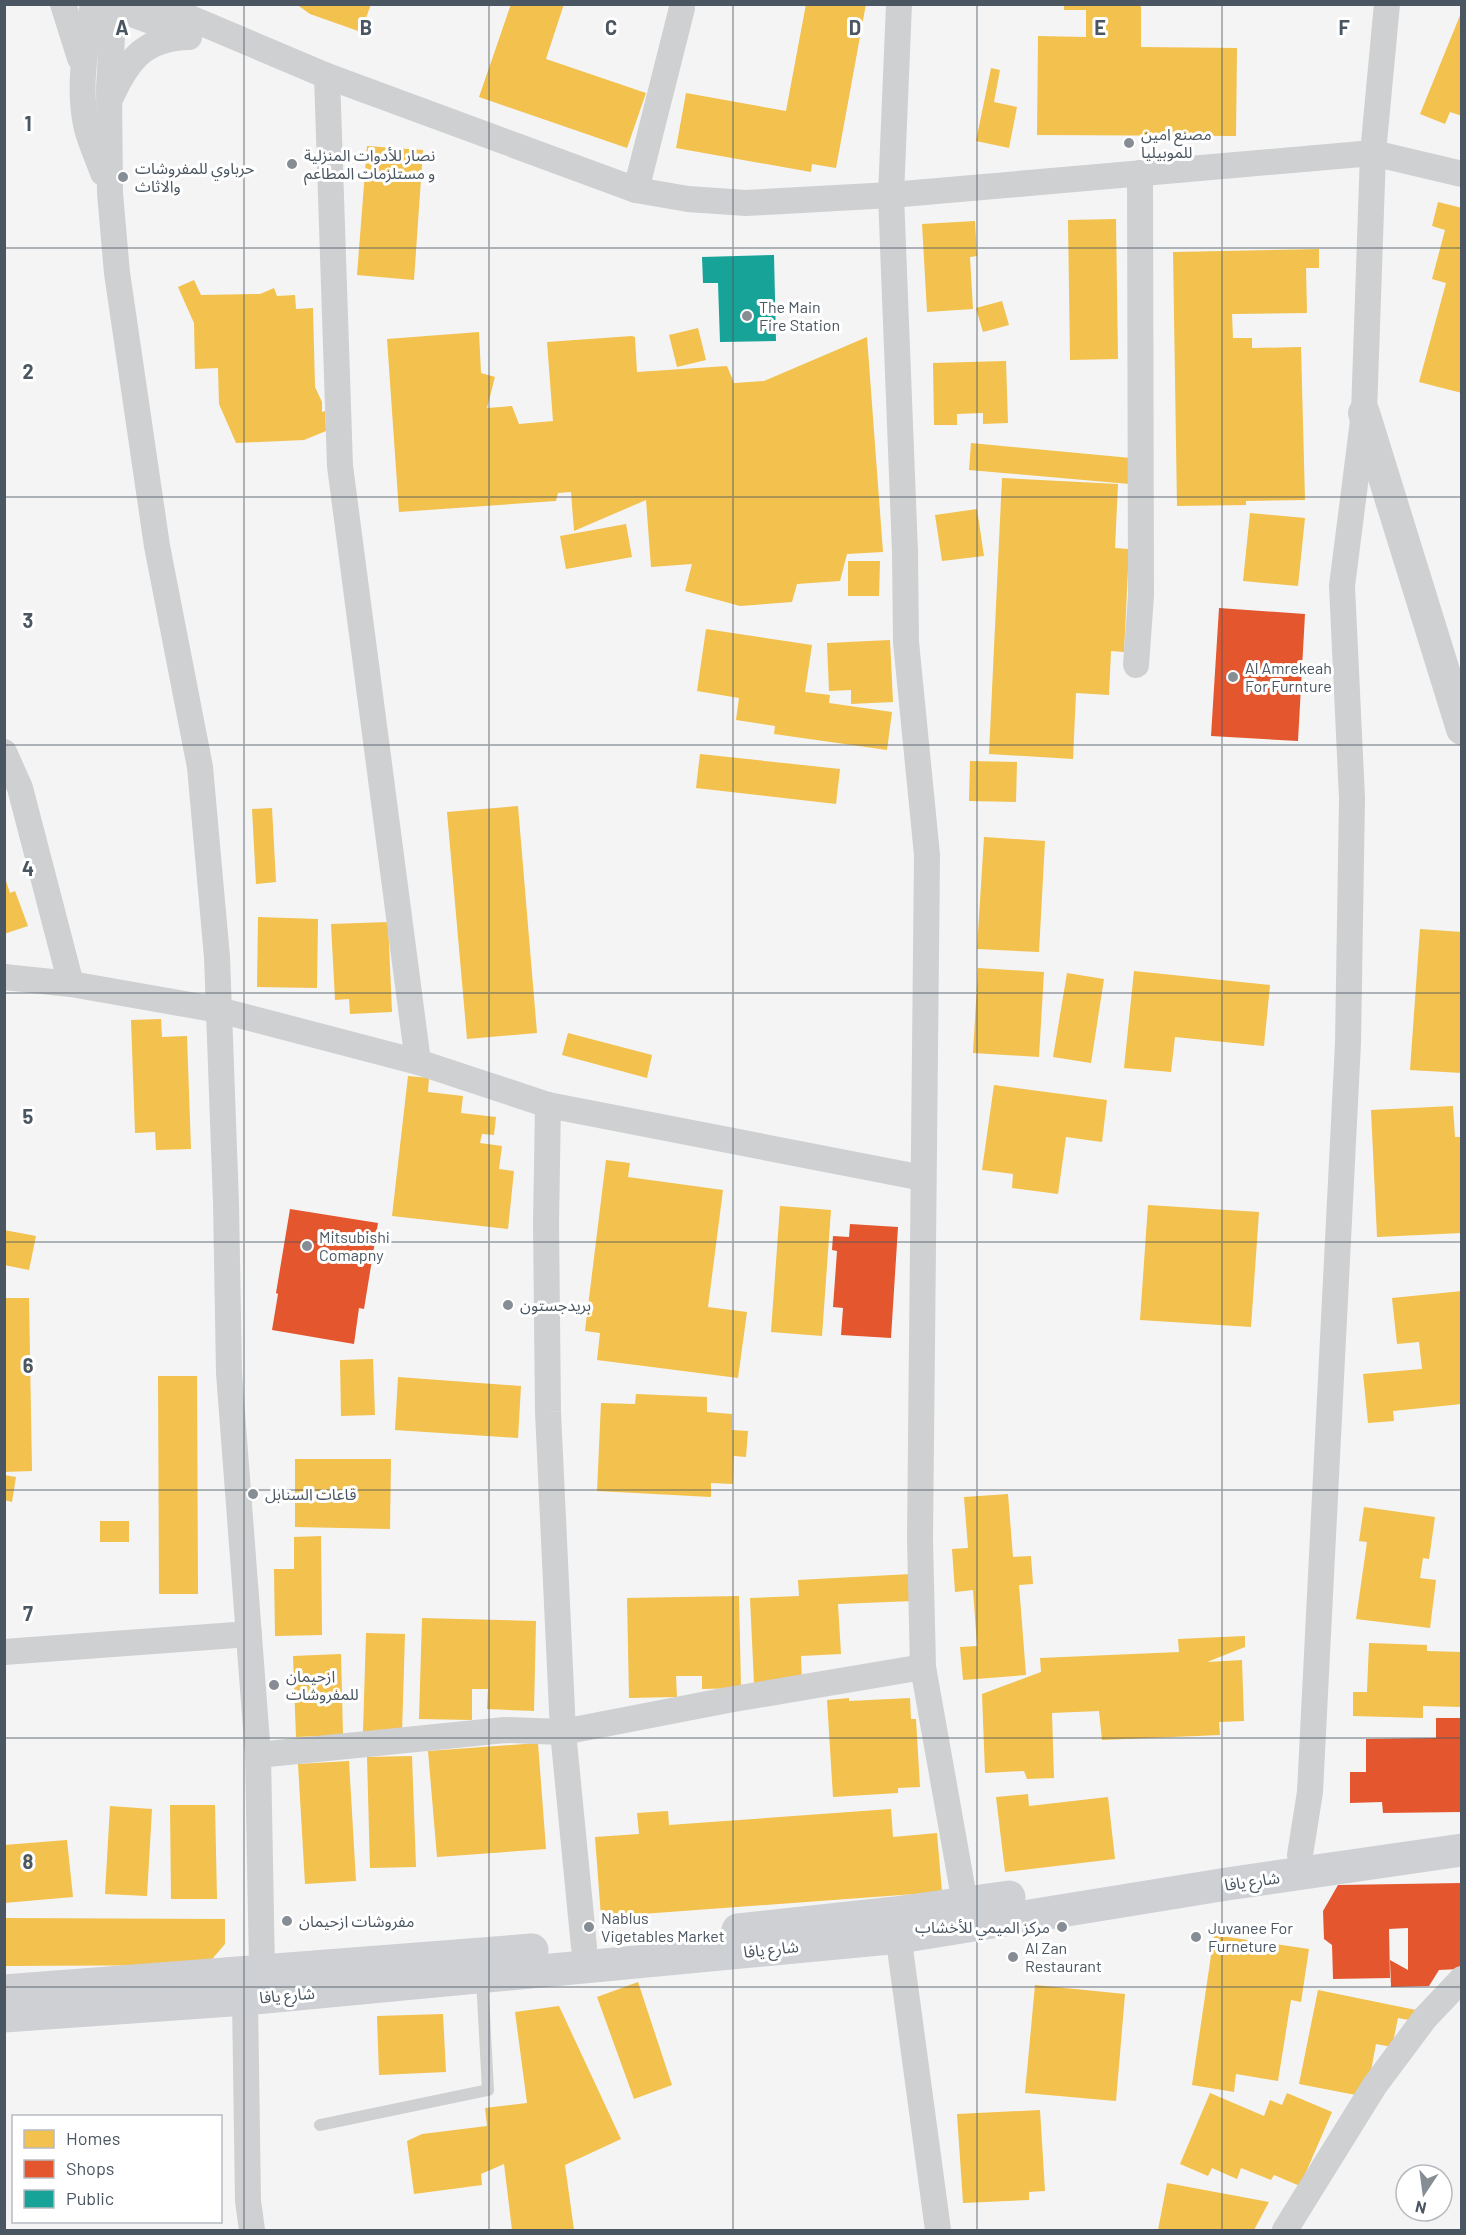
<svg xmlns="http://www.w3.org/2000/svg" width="1466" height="2235" font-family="Barlow,'Noto Sans Arabic',sans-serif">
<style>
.homes{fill:#f2c14e}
.shops{fill:#e4572e}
.public{fill:#17a398}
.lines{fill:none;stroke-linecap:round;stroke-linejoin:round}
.service{stroke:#ced0d2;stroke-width:12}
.minor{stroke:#ced0d2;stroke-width:26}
.tertiary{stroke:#ced0d2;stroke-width:32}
.secondary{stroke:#ced0d4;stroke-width:33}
.grid{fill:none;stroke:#4a5661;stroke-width:1.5;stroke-opacity:0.55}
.poi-dot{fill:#868d94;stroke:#fff;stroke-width:2}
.labels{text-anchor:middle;stroke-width:6;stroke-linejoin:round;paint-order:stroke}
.poi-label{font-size:16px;fill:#4a5661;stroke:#fff;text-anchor:start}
.street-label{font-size:16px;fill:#4a5661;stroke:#fff}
.grid-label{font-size:20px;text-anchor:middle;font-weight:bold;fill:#4a5661;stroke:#fff;stroke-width:6;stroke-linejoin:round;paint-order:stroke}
</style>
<rect width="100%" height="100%" fill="#f4f4f4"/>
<g class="homes">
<path d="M 296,4 L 371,4 L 361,32 L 310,14 Z"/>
<path d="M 511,4 L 564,4 L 546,59 L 646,93 L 627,148 L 479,97 Z"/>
<path d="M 806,4 L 866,4 L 836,168 L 812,164 L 811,172 L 676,148 L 686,93 L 786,111 Z"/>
<path d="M 1064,4 L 1141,5 L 1141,47 L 1237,48 L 1236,136 L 1037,135 L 1038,36 L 1086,37 L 1086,10 L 1064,10 Z"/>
<path d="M 1461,13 L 1462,116 L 1450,112 L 1445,124 L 1420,114 Z"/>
<path d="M 991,68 L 1000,70 L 994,102 L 1017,107 L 1009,148 L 976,141 Z"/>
<path d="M 367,146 L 423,150 L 414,280 L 357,275 Z"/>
<path d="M 1438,202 L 1462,208 L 1462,393 L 1419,382 L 1446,283 L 1432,279 L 1445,230 L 1432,226 Z"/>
<path d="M 1116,219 L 1118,359 L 1070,360 L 1068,220 Z"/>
<path d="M 975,221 L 977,256 L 970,257 L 973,309 L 927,312 L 922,224 Z"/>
<path d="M 1319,249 L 1319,268 L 1306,268 L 1307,313 L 1232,314 L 1233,338 L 1252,338 L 1252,348 L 1301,347 L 1305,500 L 1246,501 L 1246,505 L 1177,506 L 1173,252 Z"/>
<path d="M 194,280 L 201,295 L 260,294 L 274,288 L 277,296 L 295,295 L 296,309 L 313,308 L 315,387 L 322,402 L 322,412 L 325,411 L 326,431 L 304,440 L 236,443 L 219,404 L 218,368 L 195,369 L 194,323 L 178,287 Z"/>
<path d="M 1002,301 L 1009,325 L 983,332 L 976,308 Z"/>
<path d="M 698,328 L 706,360 L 677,367 L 669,335 Z"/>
<path d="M 479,332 L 481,373 L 495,377 L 487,408 L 512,406 L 519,424 L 553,421 L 547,342 L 632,336 L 635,337 L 637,372 L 727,366 L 734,383 L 764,381 L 867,337 L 883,552 L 847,554 L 840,581 L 797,584 L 792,602 L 740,606 L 685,591 L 692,564 L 651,567 L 646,500 L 574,531 L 571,492 L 558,493 L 556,501 L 399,512 L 387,339 Z"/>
<path d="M 1006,361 L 1008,423 L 983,424 L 983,413 L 957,414 L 957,425 L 934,425 L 933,363 Z"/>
<path d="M 971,443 L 1131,458 L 1129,484 L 969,470 Z"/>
<path d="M 1002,478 L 1118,484 L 1115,548 L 1129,549 L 1124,652 L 1111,651 L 1109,695 L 1076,693 L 1073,759 L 989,754 Z"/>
<path d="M 977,509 L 984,556 L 942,561 L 935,515 Z"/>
<path d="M 1250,513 L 1305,518 L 1298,586 L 1243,581 Z"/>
<path d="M 626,524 L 632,557 L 566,569 L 560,536 Z"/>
<path d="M 848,561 L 880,561 L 879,596 L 848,596 Z"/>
<path d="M 706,629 L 812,645 L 805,692 L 830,695 L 829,703 L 892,712 L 887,750 L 774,734 L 775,726 L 736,720 L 739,698 L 697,691 Z"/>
<path d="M 890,640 L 893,702 L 851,704 L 851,690 L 829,691 L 827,643 Z"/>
<path d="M 700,754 L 840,769 L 836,804 L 696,788 Z"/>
<path d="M 970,761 L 1017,762 L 1016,802 L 969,801 Z"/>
<path d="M 518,806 L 537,1033 L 467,1039 L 447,812 Z"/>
<path d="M 272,808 L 276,882 L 256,884 L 252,809 Z"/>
<path d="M 984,837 L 1045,841 L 1039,952 L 977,949 Z"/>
<path d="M 5,878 L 10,893 L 15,891 L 28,926 L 4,934 Z"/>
<path d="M 258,917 L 318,919 L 317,988 L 257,987 Z"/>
<path d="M 388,922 L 392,1012 L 350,1014 L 349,999 L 335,1000 L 331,924 Z"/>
<path d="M 1420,929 L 1462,932 L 1462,1073 L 1410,1070 Z"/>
<path d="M 978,968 L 1044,972 L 1039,1057 L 973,1053 Z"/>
<path d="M 1134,971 L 1270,985 L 1264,1046 L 1175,1037 L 1171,1072 L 1124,1068 Z"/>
<path d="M 1067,973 L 1104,979 L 1091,1063 L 1053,1057 Z"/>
<path d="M 161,1019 L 162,1037 L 187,1036 L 191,1149 L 156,1150 L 155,1132 L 135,1133 L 131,1020 Z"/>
<path d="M 568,1033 L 652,1055 L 647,1078 L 562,1055 Z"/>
<path d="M 408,1076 L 429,1078 L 428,1092 L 463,1096 L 461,1113 L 496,1117 L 494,1135 L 482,1134 L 480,1143 L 502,1146 L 499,1169 L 514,1171 L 508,1229 L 392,1216 Z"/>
<path d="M 994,1085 L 1107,1100 L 1102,1142 L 1066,1137 L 1058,1194 L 1012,1188 L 1013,1174 L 982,1170 Z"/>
<path d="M 1453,1106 L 1455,1137 L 1462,1137 L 1462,1233 L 1377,1237 L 1371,1110 Z"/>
<path d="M 606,1160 L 630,1163 L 628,1177 L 723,1190 L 708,1307 L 747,1312 L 738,1378 L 597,1360 L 600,1333 L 585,1331 Z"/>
<path d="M 1148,1205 L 1259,1212 L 1251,1327 L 1140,1320 Z"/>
<path d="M 780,1206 L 831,1210 L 822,1336 L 771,1332 Z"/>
<path d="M 4,1230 L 36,1236 L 29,1270 L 4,1265 Z"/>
<path d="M 1462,1291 L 1462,1404 L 1393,1411 L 1394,1421 L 1368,1423 L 1363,1374 L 1422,1369 L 1419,1342 L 1397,1344 L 1392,1298 Z"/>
<path d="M 4,1298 L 29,1298 L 32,1471 L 4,1472 Z"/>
<path d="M 373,1359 L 375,1415 L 341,1416 L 340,1360 Z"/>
<path d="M 158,1376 L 197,1376 L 198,1594 L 159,1594 Z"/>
<path d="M 398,1377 L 521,1386 L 518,1438 L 395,1430 Z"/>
<path d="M 636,1394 L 707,1397 L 707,1412 L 732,1414 L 732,1430 L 748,1431 L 746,1457 L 734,1456 L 733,1484 L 711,1483 L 711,1497 L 597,1491 L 601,1403 L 635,1404 Z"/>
<path d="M 295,1459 L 391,1459 L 390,1529 L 295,1527 Z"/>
<path d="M 4,1475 L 16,1477 L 12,1502 L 4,1500 Z"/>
<path d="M 1008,1494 L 1013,1557 L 1031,1556 L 1033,1584 L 1019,1585 L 1026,1675 L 963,1680 L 960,1647 L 977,1646 L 973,1590 L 955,1592 L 952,1549 L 968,1548 L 964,1497 Z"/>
<path d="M 1364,1507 L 1435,1517 L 1429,1559 L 1423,1558 L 1420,1578 L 1436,1580 L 1430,1628 L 1356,1619 L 1367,1542 L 1359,1541 Z"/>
<rect x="100" y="1521" width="29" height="21"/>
<path d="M 321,1536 L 322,1635 L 275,1636 L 274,1569 L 294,1569 L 294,1537 Z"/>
<path d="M 911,1574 L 913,1601 L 838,1604 L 841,1654 L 801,1656 L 802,1682 L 754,1684 L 750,1598 L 799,1596 L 798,1580 Z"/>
<path d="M 739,1596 L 741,1688 L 702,1689 L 702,1676 L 676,1676 L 677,1697 L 629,1698 L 627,1598 Z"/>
<path d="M 422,1618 L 536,1621 L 534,1711 L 487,1709 L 488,1689 L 472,1689 L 472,1720 L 419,1719 Z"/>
<path d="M 366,1633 L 405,1634 L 402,1733 L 363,1732 Z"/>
<path d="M 1245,1636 L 1245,1647 L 1207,1662 L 1242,1660 L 1244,1721 L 1219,1722 L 1220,1735 L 1102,1740 L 1099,1711 L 1052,1713 L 1054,1778 L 1027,1779 L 1024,1771 L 985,1773 L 982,1694 L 1041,1672 L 1040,1658 L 1179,1652 L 1178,1639 Z"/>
<path d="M 1369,1643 L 1427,1645 L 1427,1651 L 1462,1652 L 1462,1707 L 1423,1706 L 1423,1718 L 1353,1716 L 1353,1692 L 1367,1692 Z"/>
<path d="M 341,1654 L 343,1735 L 296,1737 L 293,1656 Z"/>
<path d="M 849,1698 L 849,1701 L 910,1698 L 911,1719 L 916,1719 L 920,1787 L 898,1788 L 898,1793 L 833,1797 L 827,1700 Z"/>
<path d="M 538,1743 L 546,1849 L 437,1857 L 428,1751 Z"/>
<path d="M 412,1756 L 416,1867 L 370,1868 L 367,1757 Z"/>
<path d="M 349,1761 L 356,1881 L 305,1884 L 298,1764 Z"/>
<path d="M 1028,1794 L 1029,1806 L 1108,1797 L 1115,1859 L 1005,1872 L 996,1797 Z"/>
<path d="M 170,1805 L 215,1805 L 217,1899 L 171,1899 Z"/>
<path d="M 110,1806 L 152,1809 L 147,1896 L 105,1894 Z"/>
<path d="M 891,1809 L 893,1837 L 937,1833 L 942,1892 L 601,1917 L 595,1837 L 639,1834 L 637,1813 L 668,1811 L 669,1825 Z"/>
<path d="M 67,1840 L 73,1897 L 4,1903 L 4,1845 Z"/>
<path d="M 4,1918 L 225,1919 L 225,1944 L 207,1965 L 4,1966 Z"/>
<path d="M 1214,1935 L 1309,1949 L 1301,2002 L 1291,2000 L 1278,2081 L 1236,2074 L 1234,2092 L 1192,2085 Z"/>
<path d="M 638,1982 L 672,2085 L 634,2099 L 597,1997 Z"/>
<path d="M 1035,1985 L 1125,1994 L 1116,2101 L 1025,2093 Z"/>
<path d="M 1318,1990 L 1416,2010 L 1414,2021 L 1398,2018 L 1392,2047 L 1376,2044 L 1366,2097 L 1299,2084 Z"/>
<path d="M 559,2006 L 621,2139 L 565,2165 L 574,2230 L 512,2230 L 504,2164 L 481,2174 L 482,2185 L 414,2194 L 407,2141 L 422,2134 L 487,2126 L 485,2108 L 527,2103 L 515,2012 Z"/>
<path d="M 443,2014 L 446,2072 L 379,2075 L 377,2016 Z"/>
<path d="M 1210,2093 L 1264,2116 L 1270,2100 L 1282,2105 L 1287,2093 L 1332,2112 L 1300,2186 L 1274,2175 L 1271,2180 L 1241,2168 L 1237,2179 L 1212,2168 L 1208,2176 L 1180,2164 Z"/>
<path d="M 1040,2110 L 1045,2191 L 1029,2192 L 1029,2200 L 963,2203 L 957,2114 Z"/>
<path d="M 1167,2183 L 1269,2202 L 1254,2230 L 1158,2230 Z"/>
</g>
<g class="shops">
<path d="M 1219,608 L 1305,614 L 1298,741 L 1211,736 Z"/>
<path d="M 290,1209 L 378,1223 L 364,1309 L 359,1308 L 354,1344 L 272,1330 L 278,1294 L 276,1293 Z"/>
<path d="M 850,1224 L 898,1227 L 891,1338 L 841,1335 L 843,1308 L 833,1307 L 837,1251 L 832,1250 L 833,1236 L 849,1237 Z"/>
<path d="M 1436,1718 L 1462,1718 L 1462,1812 L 1383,1813 L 1382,1802 L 1350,1803 L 1350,1772 L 1366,1772 L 1366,1739 L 1436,1738 Z"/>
<path d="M 1462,1883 L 1462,1965 L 1459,1969 L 1439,1970 L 1429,1986 L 1391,1987 L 1390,1960 L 1408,1970 L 1408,1928 L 1389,1929 L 1390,1978 L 1333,1979 L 1332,1945 L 1324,1939 L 1323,1911 L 1338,1885 Z"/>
</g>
<path class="public" d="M 774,255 L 776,341 L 720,342 L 718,283 L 703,283 L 702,257 Z"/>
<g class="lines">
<path class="service" d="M 320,2125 L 488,2090 L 482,1978"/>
<g class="minor">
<path d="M 63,4 L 80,58"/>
<path d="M 93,4 C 86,45 77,88 87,129 C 91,144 98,159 103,173"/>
<path d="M 113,4 L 129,13 L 178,31"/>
<path d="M 117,4 L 112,37 L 109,87 L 110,193 L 117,273 L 157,546 L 200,767 L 217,957 L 226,1203 L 229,1373 L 258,1755"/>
<path d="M 157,4 L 327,76 L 636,190 L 688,199 L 746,203 L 891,195 L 1373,153 L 1462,174"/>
<path d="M 899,4 L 891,195 L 905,552 L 906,642 L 927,855 L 920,1539 L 923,1667 L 965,1903"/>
<path d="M 327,76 L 340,466 L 418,1062"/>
<path d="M 112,95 C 129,58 146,38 189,37"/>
<path d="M 636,190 L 682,8"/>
<path d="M 1136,665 L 1141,595 L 1140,173"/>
<path d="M 4,752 L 20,788 L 71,984"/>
<path d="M 4,977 L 71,984 L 219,1010 L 418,1062 L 548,1105 L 923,1178"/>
<path d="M 548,1105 L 546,1223 L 548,1412 L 563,1732 L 584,1947"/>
<path d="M 4,1652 L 249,1634"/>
<path d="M 1300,1855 L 1310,1792 L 1348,1043 L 1352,798 L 1342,586 L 1364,413 L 1373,153 L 1387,4"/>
<path d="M 896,1919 L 938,2230"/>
<path d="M 252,2230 L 248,2201 L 245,1999 L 262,1970 L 258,1755 L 505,1730 L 563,1732 L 728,1700 L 923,1667"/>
<path d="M 1285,2230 L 1375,2085 L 1425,2018 L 1462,1979"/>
</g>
<path class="tertiary" d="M 1364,413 L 1462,729"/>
<g class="secondary">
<path d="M 738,1930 L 895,1913 L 1009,1897"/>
<path d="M 4,1991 L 532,1950"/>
<path d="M 4,2016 L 245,1999 L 900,1937 L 1227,1884 L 1462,1850"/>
</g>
</g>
<path class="grid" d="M 244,4 L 244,2230M 489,4 L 489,2230M 733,4 L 733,2230M 977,4 L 977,2230M 1222,4 L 1222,2230M 4,248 L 1462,248M 4,497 L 1462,497M 4,745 L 1462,745M 4,993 L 1462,993M 4,1242 L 1462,1242M 4,1490 L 1462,1490M 4,1738 L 1462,1738M 4,1987 L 1462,1987"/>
<g class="poi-dot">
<circle cx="1129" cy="143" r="6"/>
<circle cx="292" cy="164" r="6"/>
<circle cx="123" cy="177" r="6"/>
<circle cx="747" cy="316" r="6"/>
<circle cx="1233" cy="677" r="6"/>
<circle cx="307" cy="1246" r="6"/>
<circle cx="508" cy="1305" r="6"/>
<circle cx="253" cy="1494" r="6"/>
<circle cx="274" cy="1685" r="6"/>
<circle cx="287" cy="1921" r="6"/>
<circle cx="589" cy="1927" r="6"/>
<circle cx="1062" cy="1927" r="6"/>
<circle cx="1196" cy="1937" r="6"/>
<circle cx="1013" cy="1957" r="6"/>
</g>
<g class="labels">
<g class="poi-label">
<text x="1141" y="140">مصنع امين<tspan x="1141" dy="18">للموبيليا</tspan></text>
<text x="304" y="161">نصار للأدوات المنزلية<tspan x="304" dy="18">و مستلزمات المطاعم</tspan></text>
<text x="135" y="174">حرباوي للمفروشات<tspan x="135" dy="18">والاثاث</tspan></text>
<text x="759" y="313">The Main<tspan x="759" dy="18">Fire Station</tspan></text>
<text x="1245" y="674">Al Amrekeah<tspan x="1245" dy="18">For Furnture</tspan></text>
<text x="319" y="1243">Mitsubishi<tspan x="319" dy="18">Comapny</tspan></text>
<text x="520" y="1311">بريدجستون</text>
<text x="265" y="1500">قاعات السنابل</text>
<text x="286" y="1682">ازحيمان<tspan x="286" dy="18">للمفروشات</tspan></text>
<text x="601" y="1924">Nablus<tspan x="601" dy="18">Vigetables Market</tspan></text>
<text x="299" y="1927">مفروشات ازحيمان</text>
<text x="1050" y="1933" text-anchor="end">مركز الميمي للأخشاب</text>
<text x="1208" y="1934">Juvanee For<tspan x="1208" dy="18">Furneture</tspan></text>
<text x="1025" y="1954">Al Zan<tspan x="1025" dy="18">Restaurant</tspan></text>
</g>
<g class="street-label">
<text transform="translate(1252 1881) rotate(-8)" y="6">شارع يافا</text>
<text transform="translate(771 1949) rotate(-6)" y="6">شارع يافا</text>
<text transform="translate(287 1995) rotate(-5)" y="6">شارع يافا</text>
</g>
</g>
<g class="grid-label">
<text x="122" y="35">A</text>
<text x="366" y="35">B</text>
<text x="611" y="35">C</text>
<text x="855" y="35">D</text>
<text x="1100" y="35">E</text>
<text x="1344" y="35">F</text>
<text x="28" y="131">1</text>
<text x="28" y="379">2</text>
<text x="28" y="628">3</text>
<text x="28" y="876">4</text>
<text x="28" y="1124">5</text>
<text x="28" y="1373">6</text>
<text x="28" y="1621">7</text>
<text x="28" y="1869">8</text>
</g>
<rect width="1466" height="2235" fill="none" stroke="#4a5661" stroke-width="12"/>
<rect x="12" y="2115" width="210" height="108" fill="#ffffff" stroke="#b7bbc0" stroke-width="1.5"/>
<rect x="24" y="2130" width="30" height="18" fill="#f2c14e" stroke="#b7bbc0" stroke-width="1.5"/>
<text x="66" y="2145" font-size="18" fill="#4a5661">Homes</text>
<rect x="24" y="2160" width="30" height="18" fill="#e4572e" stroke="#b7bbc0" stroke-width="1.5"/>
<text x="66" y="2175" font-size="18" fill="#4a5661">Shops</text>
<rect x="24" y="2190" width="30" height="18" fill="#17a398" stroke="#b7bbc0" stroke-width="1.5"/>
<text x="66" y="2205" font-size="18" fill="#4a5661">Public</text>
<g transform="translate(1424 2193) rotate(193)"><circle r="28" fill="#ffffff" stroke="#b7bbc0" stroke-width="1.5"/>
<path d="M0-4.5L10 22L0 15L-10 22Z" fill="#868d94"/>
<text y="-9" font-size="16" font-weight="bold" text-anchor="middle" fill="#4a5661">N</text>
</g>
</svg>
